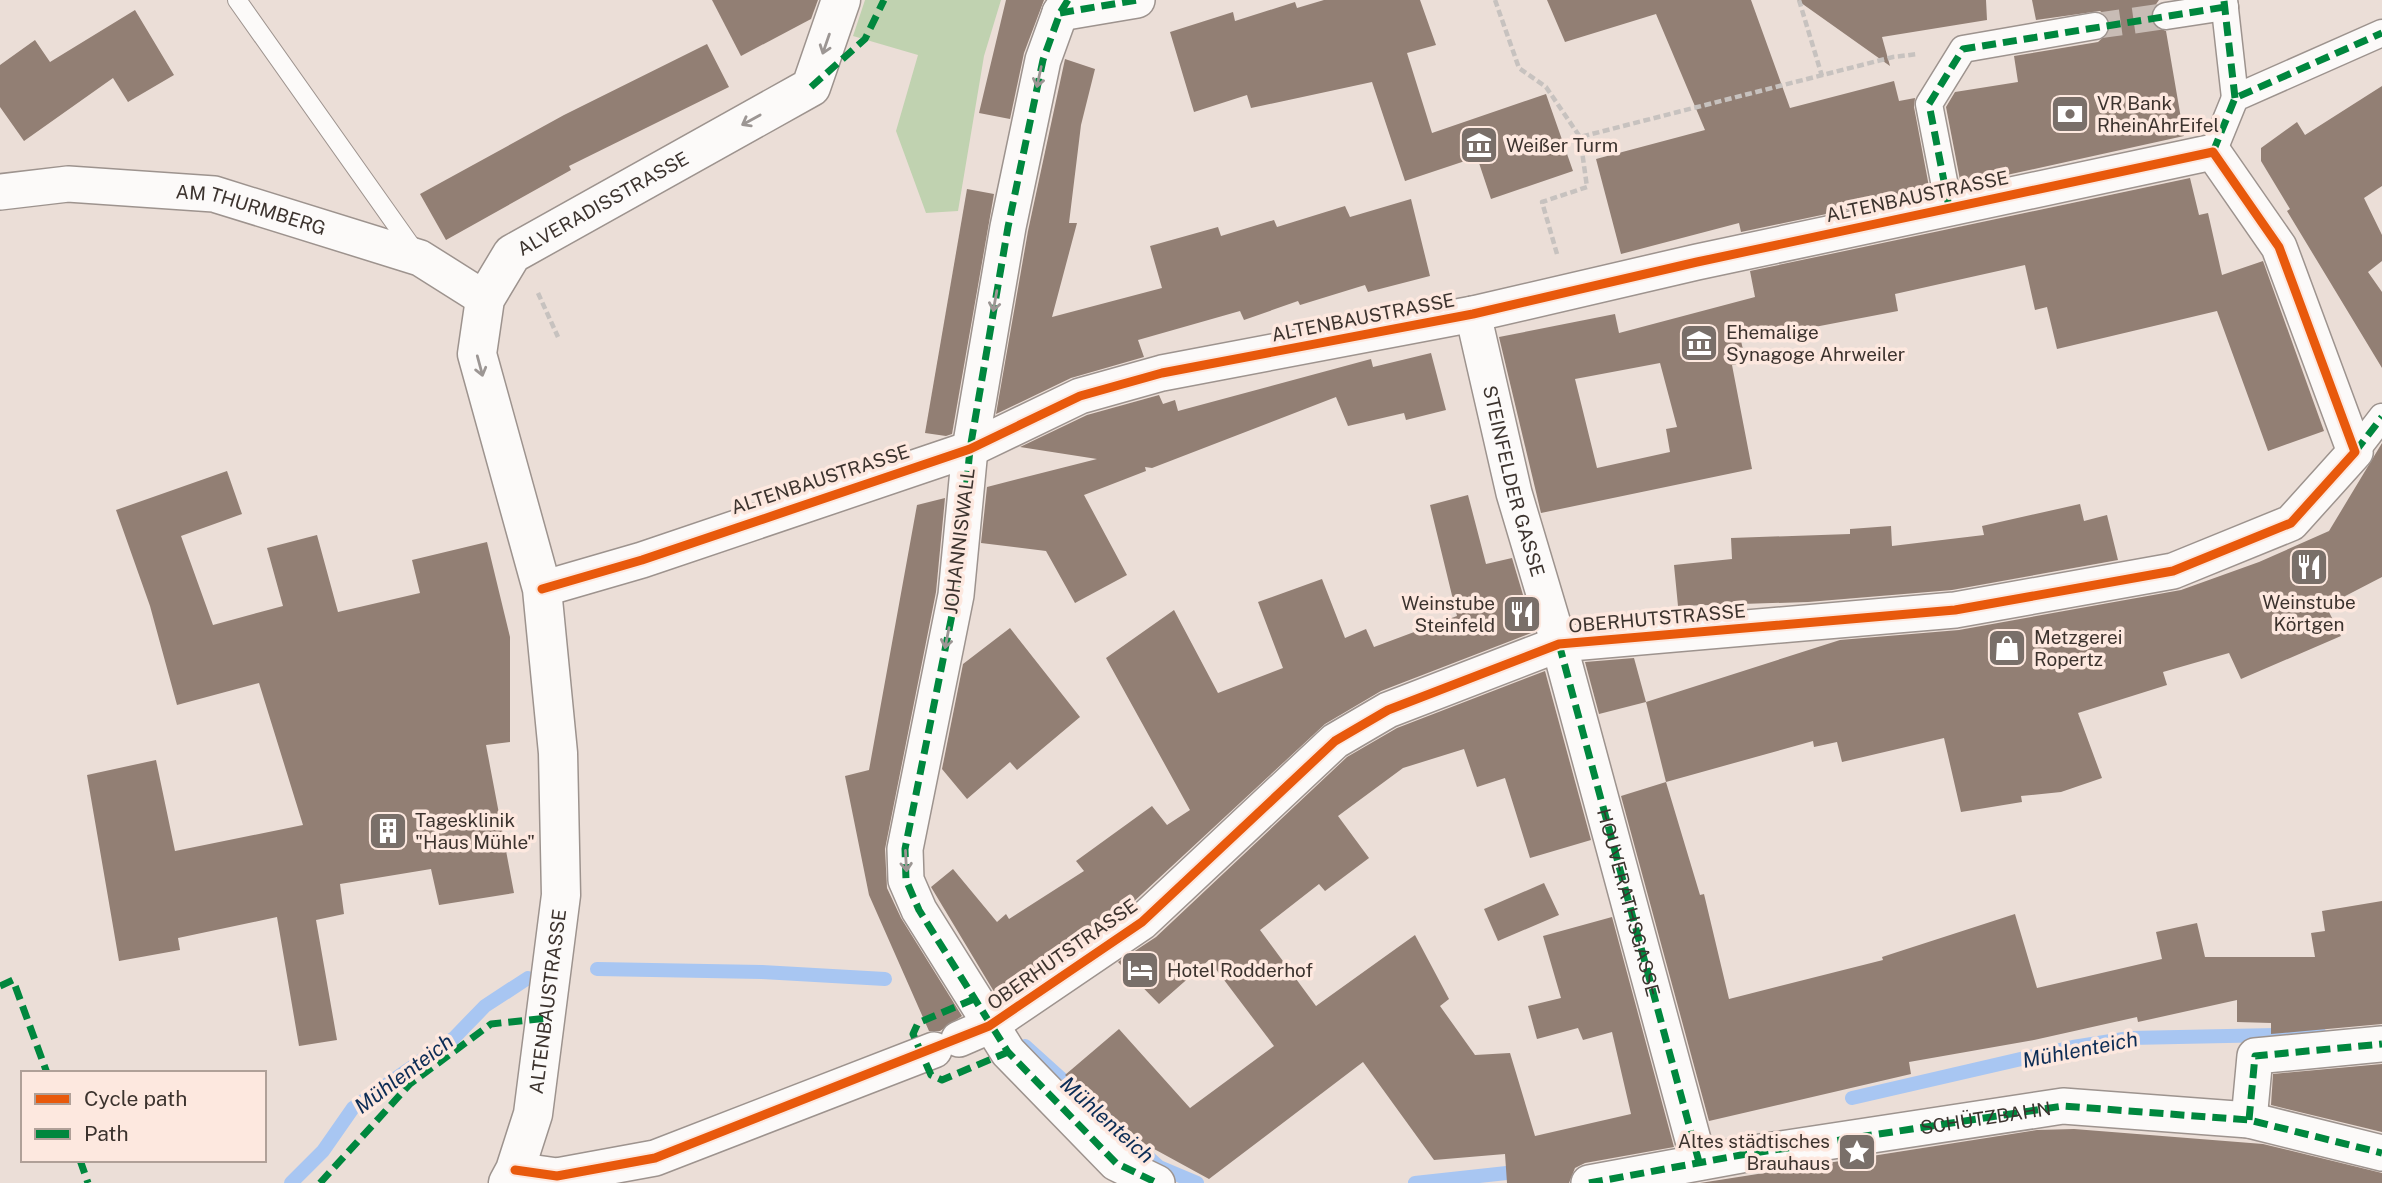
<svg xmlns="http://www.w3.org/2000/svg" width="2382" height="1183" font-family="'Public Sans',sans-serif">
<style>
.green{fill:#c0d2b0}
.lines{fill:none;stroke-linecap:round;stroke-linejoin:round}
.stream{stroke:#a8c6f2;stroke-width:14}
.building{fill:#927f74;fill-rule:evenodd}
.pedestrian-tunnel{stroke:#c8bcb5;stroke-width:26;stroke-dasharray:26 13;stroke-linecap:butt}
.service-casing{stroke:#9d938e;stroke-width:20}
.pedestrian-casing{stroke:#9d938e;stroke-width:29}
.minor-casing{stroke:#9d938e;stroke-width:38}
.tertiary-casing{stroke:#9d938e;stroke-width:41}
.path{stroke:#c7c2bf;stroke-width:4.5;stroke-dasharray:7 3.5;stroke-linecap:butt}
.service{stroke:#fcfaf9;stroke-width:18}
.pedestrian{stroke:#fcfaf9;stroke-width:26}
.minor{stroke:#fcfaf9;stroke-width:35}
.tertiary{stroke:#fcfaf9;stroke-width:38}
.quiet{stroke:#00873e;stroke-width:7;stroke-dasharray:14 7;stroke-linecap:butt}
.cycleway-casing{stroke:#fde8df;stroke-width:13}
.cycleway{stroke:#e8590c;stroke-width:9}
.oneway{stroke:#9c9694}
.labels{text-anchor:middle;stroke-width:7;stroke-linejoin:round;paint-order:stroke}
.poi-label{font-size:19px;fill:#3c332e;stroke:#fde8df;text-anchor:start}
.street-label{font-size:19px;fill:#3c332e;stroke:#fde8df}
.water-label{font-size:21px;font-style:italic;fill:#0c2c55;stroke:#fde8df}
</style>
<rect width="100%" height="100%" fill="#ebded7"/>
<path class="green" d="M 865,0 L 1001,0 L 984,56 L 958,211 L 926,213 L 896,131 L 918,55 L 853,36 Z"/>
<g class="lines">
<g class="stream">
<path d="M 597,969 L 762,972 L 885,979"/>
<path d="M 1025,1046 L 1159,1167 L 1197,1183"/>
<path d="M 1852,1098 L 2073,1047 L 2130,1038 L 2320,1034"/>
<path d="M 291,1183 L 323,1151 L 353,1108 L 454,1038 L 485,1006 L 528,978"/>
<path d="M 1415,1183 L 1525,1171"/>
</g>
</g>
<g class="building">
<path d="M 712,0 L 818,0 L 811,19 L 741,56 Z"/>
<path d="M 1006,0 L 1044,0 L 1024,53 L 1010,119 L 979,113 Z"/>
<path d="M 1324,0 L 1420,0 L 1436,45 L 1407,53 L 1432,133 L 1546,94 L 1573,171 L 1491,199 L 1477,157 L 1405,181 L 1372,82 L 1251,108 L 1247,95 L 1194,112 L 1170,32 L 1233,12 L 1235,21 L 1295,2 L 1297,8 Z"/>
<path d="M 1547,0 L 1751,0 L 1790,108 L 1894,81 L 1899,101 L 1915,98 L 1914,107 L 1930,192 L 1741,232 L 1739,223 L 1621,254 L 1596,159 L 1705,130 L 1656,14 L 1565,42 Z"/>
<path d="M 1797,0 L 1986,0 L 1987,20 L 1882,37 L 1890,66 Z"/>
<path d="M 2032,0 L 2159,0 L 2152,10 L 2151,19 L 2154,26 L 2166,31 L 2184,136 L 1961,185 L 1946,107 L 1955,92 L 2018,82 L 2014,56 L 2098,42 L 2109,32 L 2107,16 L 2100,11 L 2036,20 Z"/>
<path d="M 135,10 L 174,75 L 128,102 L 113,78 L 24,141 L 0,107 L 0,65 L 35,40 L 50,62 Z"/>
<path d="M 707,44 L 729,87 L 569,166 L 571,170 L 446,240 L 420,194 L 564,115 Z"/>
<path d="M 1065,59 L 1095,69 L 1081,125 L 1069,223 L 1077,223 L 1052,317 L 1162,288 L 1150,246 L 1218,227 L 1221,236 L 1274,220 L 1277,227 L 1345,206 L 1350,217 L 1411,199 L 1430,276 L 1368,292 L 1365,285 L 1300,305 L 1298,301 L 1244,320 L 1240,311 L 1138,340 L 1144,357 L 1071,378 L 996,414 L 1028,231 Z"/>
<path d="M 2382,86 L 2382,186 L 2364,198 L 2382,235 L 2382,261 L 2368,272 L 2382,292 L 2382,368 L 2287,211 L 2290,209 L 2261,161 L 2261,148 L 2297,122 L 2305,135 Z"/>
<path d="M 2190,178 L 2199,215 L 2208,213 L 2222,275 L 2263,261 L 2324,431 L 2268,451 L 2217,311 L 2057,349 L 2047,307 L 2035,310 L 2025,265 L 1895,294 L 1898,311 L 1741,341 L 1746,362 L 1732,365 L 1752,469 L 1541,513 L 1499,337 L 1615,314 L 1619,333 L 1755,297 L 1750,271 ZM 1660,363 L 1677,427 L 1666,429 L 1670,452 L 1597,468 L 1575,379 Z"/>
<path d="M 967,189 L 994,194 L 952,434 L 946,436 L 925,433 Z"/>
<path d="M 1431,353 L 1446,410 L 1406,420 L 1404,413 L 1348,426 L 1336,397 L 1152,468 L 1145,467 L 1146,471 L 1084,495 L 1127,575 L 1075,603 L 1046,551 L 981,543 L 987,487 L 1097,459 L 1020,447 L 1087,415 L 1159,395 L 1163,404 L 1175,400 L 1178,411 L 1371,359 L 1373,367 Z"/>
<path d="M 2382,443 L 2382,577 L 2326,606 L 2341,636 L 2241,679 L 2229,653 L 2163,672 L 2167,685 L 2078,713 L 2102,778 L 2061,792 L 2021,796 L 2022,802 L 1961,812 L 1944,738 L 1842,762 L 1837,742 L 1814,747 L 1813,741 L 1666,782 L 1646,702 L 1840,640 L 1959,630 L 2181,590 L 2259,562 L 2329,531 Z"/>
<path d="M 227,471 L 242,514 L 181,536 L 213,625 L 283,606 L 267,548 L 317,535 L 338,612 L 420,593 L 412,560 L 487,542 L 510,637 L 510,742 L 486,745 L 514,893 L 439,905 L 431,869 L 340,884 L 344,914 L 316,920 L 337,1040 L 299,1046 L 277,917 L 178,938 L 180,950 L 119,961 L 87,775 L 156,760 L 175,851 L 303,825 L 259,683 L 177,705 L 150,606 L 116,510 Z"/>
<path d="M 1468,495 L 1486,564 L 1512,558 L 1534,632 L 1381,691 L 1325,724 L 1129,906 L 996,995 L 931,887 L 953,869 L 997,922 L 1006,914 L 1009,919 L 1084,871 L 1076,861 L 1152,806 L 1167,825 L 1190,810 L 1106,658 L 1174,610 L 1218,693 L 1283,668 L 1258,602 L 1322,579 L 1345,638 L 1366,629 L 1374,647 L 1457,616 L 1430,505 Z"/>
<path d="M 945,498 L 936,592 L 885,849 L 887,888 L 901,918 L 962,1016 L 940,1031 L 929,1031 L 869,895 L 845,776 L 869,770 L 917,505 Z"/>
<path d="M 2080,504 L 2084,521 L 2107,515 L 2118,560 L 1952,590 L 1808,602 L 1678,606 L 1674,565 L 1732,559 L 1731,538 L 1850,534 L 1850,529 L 1891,526 L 1892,546 L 1984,535 L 1982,526 Z"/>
<path d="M 1010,628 L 1080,717 L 1017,770 L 1010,762 L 967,799 L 942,769 L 963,664 Z"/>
<path d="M 1634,658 L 1646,702 L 1599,714 L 1585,662 Z"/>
<path d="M 1545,671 L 1591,840 L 1530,858 L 1505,778 L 1477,787 L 1464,749 L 1403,768 L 1338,816 L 1369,858 L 1325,891 L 1319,884 L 1260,930 L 1316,1006 L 1415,935 L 1449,999 L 1440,1006 L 1475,1055 L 1510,1053 L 1535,1136 L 1631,1114 L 1612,1032 L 1583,1040 L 1578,1028 L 1537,1039 L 1528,1006 L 1561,998 L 1543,936 L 1612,917 L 1674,1147 L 1585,1163 L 1575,1168 L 1569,1183 L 1507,1183 L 1505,1154 L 1434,1160 L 1363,1062 L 1209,1179 L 1145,1144 L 1065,1075 L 1119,1029 L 1190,1108 L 1274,1046 L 1209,960 L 1159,1004 L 1118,962 L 1156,937 L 1347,757 L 1397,728 Z"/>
<path d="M 1666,782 L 1700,895 L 1704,894 L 1729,999 L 1883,960 L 1882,957 L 2015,914 L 2037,988 L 2162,959 L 2156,932 L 2197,923 L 2205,957 L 2315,957 L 2311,933 L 2325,931 L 2322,911 L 2382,901 L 2382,1024 L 2271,1034 L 2271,1023 L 2237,1022 L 2237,1000 L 2138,1022 L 2137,1017 L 2034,1040 L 1909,1062 L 1911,1074 L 1709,1121 L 1621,796 Z"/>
<path d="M 1544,883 L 1559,915 L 1498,941 L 1484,909 Z"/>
<path d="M 2382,1064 L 2382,1132 L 2271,1105 L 2273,1074 Z"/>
<path d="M 2074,1129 L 2263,1144 L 2382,1173 L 2382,1183 L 1700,1183 L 2037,1130 Z"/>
</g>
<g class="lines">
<path class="pedestrian-tunnel" d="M 2095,26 L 2166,16"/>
<g class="service-casing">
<path id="service" d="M 237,0 L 416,253"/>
</g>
<g class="pedestrian-casing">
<g id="pedestrian">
<path d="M 2224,0 L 2235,98"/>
<path d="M 2166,16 L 2225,7"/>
<path d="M 2213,152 L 2235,98 L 2382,33"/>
<path d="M 1949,207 L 1929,104 L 1963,49 L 2095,26"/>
<path d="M 2355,452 L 2382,417"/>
</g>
</g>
<g class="minor-casing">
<g id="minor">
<path d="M 1068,0 L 1060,13 L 1043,60 L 1008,227 L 970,449 L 956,595 L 905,849 L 906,880 L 919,910 L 1008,1052 L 1116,1163 L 1157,1183"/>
<path d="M 1060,13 L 1137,0"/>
<path id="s1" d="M 0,192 L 68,184 L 214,194 L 420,258 L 485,299"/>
<path id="s2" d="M 1473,314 L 1514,493 L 1559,644 L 1699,1162"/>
<path d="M 542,589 L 642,560 L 970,449 L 1080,396 L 1162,373 L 1473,314 L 1697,262 L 2213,152 L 2279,247 L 2355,452 L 2291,523 L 2173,571 L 1955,610 L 1559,644 L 1388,710 L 1335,741 L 1142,922 L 989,1026 L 959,1039"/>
<path d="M 2249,1120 L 2255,1056 L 2382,1044"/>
<path d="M 515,1170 L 557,1176 L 655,1158 L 934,1050"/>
<path id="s3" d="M 1589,1183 L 1741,1155 L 2063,1106 L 2249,1120 L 2382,1153"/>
</g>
</g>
<g class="tertiary-casing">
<g id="tertiary">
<path id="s4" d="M 508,1183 L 515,1170 L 533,1114 L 561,895 L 558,753 L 542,589 L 477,354 L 485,299 L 512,254 L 811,87 L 841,0"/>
</g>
</g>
<g class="path">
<path d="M 1495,0 L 1519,68 L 1546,87 L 1580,137 L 1893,57 L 1918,54"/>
<path d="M 1799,0 L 1822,76"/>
<path d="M 1557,254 L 1542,202 L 1587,187 L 1580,137"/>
<path d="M 538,293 L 558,337"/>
</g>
<use href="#service" class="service"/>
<use href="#pedestrian" class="pedestrian"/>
<use href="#minor" class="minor"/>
<use href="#tertiary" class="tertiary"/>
<g class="quiet">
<path d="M 1068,0 L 1060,13 L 1043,60 L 1008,227 L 970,449 L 956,595 L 905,849 L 906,880 L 919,910 L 1008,1052 L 1116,1163 L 1157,1183"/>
<path d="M 2224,1 L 2235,98"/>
<path d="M 1060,13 L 1137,0"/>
<path d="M 811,87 L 865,39 L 884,0"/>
<path d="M 2213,152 L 2235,98 L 2382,33"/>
<path d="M 1949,207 L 1929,104 L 1963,49 L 2225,7"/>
<path d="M 2355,452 L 2382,417"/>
<path d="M 1559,644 L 1699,1162"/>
<path d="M 0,986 L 13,980 L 47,1073"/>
<path d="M 974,999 L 918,1023 L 913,1034 L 931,1075 L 942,1080 L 1008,1052"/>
<path d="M 2249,1120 L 2255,1056 L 2382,1044"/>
<path d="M 80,1160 L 88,1183"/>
<path d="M 320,1183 L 410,1084 L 491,1024 L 547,1018"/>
<path d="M 1589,1183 L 1741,1155 L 2063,1106 L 2249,1120 L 2382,1153"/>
</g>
<g class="cycleway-casing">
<path id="cycleway" d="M 515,1170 L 557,1176 L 655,1158 L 989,1026 L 1142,922 L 1335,741 L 1388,710 L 1559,644 L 1955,610 L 2173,571 L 2291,523 L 2355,452 L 2279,247 L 2213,152 L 1697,262 L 1473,314 L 1162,373 L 1080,396 L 970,449 L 642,560 L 542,589"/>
</g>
<use href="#cycleway" class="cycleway"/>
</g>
<defs><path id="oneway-shaft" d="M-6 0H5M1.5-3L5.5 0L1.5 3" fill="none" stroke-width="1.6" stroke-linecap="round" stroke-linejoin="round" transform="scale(1.75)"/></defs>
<g class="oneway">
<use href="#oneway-shaft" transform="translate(826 44) rotate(109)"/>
<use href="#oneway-shaft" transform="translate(1039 77) rotate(102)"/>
<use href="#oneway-shaft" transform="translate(751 120) rotate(151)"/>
<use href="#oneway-shaft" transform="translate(995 301) rotate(100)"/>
<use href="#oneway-shaft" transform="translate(480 366) rotate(75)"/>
<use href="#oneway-shaft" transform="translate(947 638) rotate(101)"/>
<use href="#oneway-shaft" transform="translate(906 861) rotate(87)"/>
</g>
<defs>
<g id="bank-square" transform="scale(2.0125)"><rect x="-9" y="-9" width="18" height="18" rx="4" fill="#796f69" stroke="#fde8df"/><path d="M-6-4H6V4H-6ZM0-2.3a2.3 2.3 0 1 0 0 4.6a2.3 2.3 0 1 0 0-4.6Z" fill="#fff"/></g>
<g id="museum-square" transform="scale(2.0125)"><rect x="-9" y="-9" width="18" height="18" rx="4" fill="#796f69" stroke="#fde8df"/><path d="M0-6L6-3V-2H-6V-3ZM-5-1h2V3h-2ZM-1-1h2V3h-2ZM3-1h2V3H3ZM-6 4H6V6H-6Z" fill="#fff"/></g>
<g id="restaurant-square" transform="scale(2.0125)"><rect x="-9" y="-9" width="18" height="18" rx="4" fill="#796f69" stroke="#fde8df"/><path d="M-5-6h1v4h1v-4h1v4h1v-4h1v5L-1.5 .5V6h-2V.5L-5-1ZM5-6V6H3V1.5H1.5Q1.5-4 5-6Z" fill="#fff"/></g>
<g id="shop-square" transform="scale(2.0125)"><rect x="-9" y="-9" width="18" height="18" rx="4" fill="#796f69" stroke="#fde8df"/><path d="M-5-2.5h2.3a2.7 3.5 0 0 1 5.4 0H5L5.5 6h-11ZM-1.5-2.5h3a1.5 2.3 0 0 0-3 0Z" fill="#fff"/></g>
<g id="building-square" transform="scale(2.0125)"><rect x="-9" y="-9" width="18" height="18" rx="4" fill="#796f69" stroke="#fde8df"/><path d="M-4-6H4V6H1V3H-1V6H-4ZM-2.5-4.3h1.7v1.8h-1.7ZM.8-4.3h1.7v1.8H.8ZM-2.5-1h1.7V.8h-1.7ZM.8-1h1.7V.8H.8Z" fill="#fff"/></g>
<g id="hotel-square" transform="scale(2.0125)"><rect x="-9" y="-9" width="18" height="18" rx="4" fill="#796f69" stroke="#fde8df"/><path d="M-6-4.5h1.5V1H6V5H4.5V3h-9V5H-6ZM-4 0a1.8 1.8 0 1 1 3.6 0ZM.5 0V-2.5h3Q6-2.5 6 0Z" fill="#fff"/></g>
<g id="sight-square" transform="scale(2.0125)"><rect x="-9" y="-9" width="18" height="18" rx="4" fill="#796f69" stroke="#fde8df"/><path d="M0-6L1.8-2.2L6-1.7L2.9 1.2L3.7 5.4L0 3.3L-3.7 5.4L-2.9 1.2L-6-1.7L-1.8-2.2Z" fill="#fff"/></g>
</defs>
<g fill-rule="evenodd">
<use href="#bank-square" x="2070" y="114"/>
<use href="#museum-square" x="1479" y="145"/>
<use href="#museum-square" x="1699" y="343"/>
<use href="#restaurant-square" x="2309" y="567"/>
<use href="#restaurant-square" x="1522" y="614"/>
<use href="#shop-square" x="2007" y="648"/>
<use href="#building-square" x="388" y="831"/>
<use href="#hotel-square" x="1140" y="970"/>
<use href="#sight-square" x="1857" y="1152"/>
</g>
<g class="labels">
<g class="poi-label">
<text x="2097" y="110">VR Bank<tspan x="2097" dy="22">RheinAhrEifel</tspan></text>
<text x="1506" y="152">Weißer Turm</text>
<text x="1726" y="339">Ehemalige<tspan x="1726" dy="22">Synagoge Ahrweiler</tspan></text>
<text x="2309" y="609" text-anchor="middle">Weinstube<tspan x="2309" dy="22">Körtgen</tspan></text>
<text x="1495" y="610" text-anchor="end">Weinstube<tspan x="1495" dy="22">Steinfeld</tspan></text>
<text x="2034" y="644">Metzgerei<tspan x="2034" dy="22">Ropertz</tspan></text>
<text x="415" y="827">Tagesklinik<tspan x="415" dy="22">"Haus Mühle"</tspan></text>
<text x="1167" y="977">Hotel Rodderhof</text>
<text x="1830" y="1148" text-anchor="end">Altes städtisches<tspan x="1830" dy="22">Brauhaus</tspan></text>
</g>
<g class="street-label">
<text transform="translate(1917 196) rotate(-12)" y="7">ALTENBAUSTRASSE</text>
<text dy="7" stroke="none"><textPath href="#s4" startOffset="1057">ALVERADISSTRASSE</textPath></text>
<text dy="7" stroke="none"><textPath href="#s1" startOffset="254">AM THURMBERG</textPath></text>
<text transform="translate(1363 317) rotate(-11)" y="7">ALTENBAUSTRASSE</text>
<text transform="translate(820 479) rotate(-18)" y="7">ALTENBAUSTRASSE</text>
<text dy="7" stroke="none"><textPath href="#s2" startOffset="172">STEINFELDER GASSE</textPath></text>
<text transform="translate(959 541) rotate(-83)" y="7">JOHANNISWALL</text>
<text transform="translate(1657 618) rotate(-5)" y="7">OBERHUTSTRASSE</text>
<text dy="7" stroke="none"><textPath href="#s2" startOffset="609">HOUVERATHSGASSE</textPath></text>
<text transform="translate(1062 954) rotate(-35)" y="7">OBERHUTSTRASSE</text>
<text dy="7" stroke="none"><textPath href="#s4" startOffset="187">ALTENBAUSTRASSE</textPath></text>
<text dy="7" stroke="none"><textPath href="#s3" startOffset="402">SCHÜTZBAHN</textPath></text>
</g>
<g class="water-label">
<text transform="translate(2080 1050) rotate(-11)" y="7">Mühlenteich</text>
<text transform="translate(404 1074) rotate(-37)" y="7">Mühlenteich</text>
<text transform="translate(1107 1120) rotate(42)" y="7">Mühlenteich</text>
</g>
</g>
<rect x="21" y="1071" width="245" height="91" fill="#fde8df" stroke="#b0a098" stroke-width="2"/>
<rect x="35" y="1094" width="35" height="10" fill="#e8590c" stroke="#b0a098" stroke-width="2"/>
<text x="84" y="1106" font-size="21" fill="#3c332e">Cycle path</text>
<rect x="35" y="1129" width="35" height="10" fill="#00873e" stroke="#b0a098" stroke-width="2"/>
<text x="84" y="1141" font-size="21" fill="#3c332e">Path</text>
</svg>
